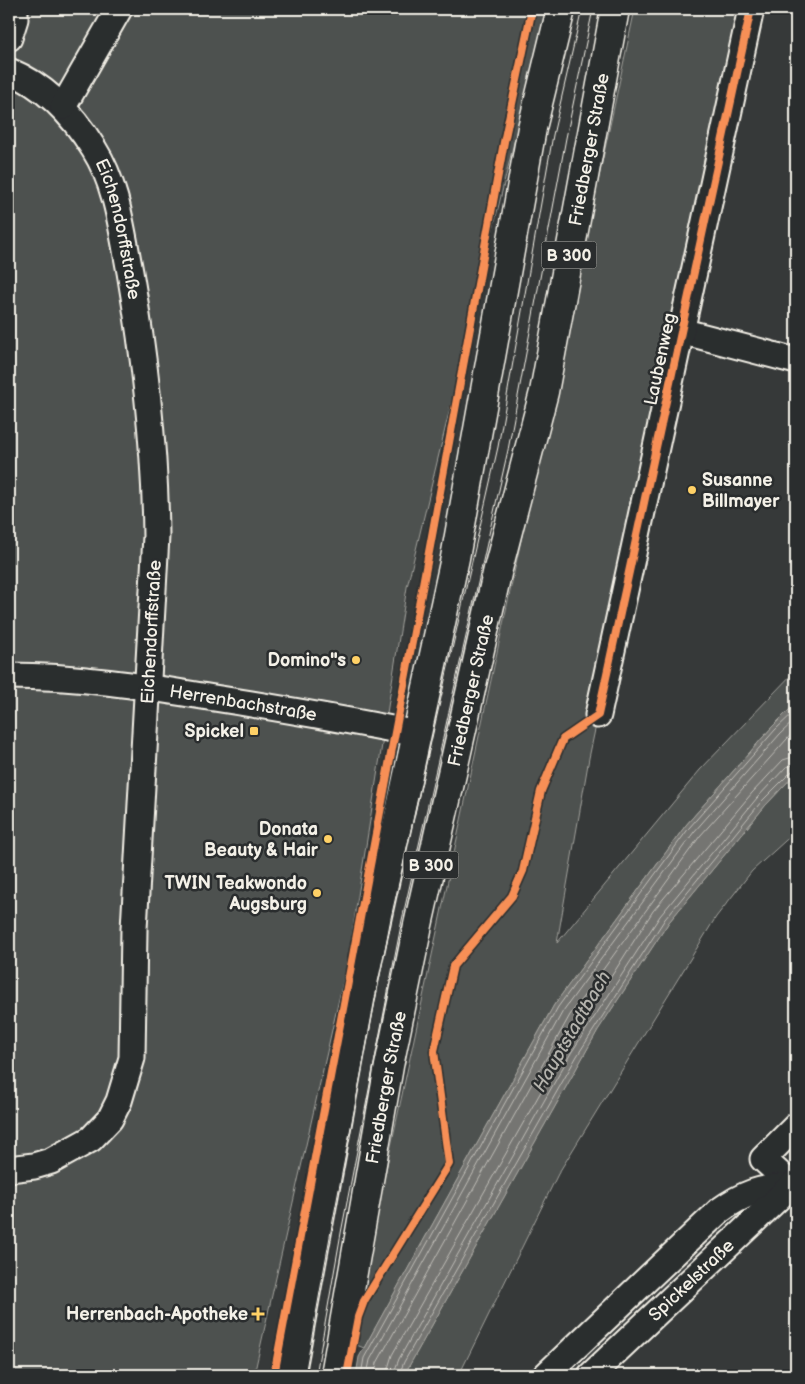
<svg xmlns="http://www.w3.org/2000/svg" width="805" height="1384" font-family="'Balsamiq Sans',sans-serif">
<style>
.green{fill:#4e514f;stroke:#a1a19c}
.water{fill:#757572;stroke:#a8a7a1}
.lines{fill:none;stroke-linecap:round;stroke-linejoin:round}
.shore{stroke:#c1bfb9;stroke-width:1}
.minor-casing{stroke:#f4f1e8;stroke-width:29}
.primary-casing{stroke:#f4f1e8;stroke-width:31}
.minor{stroke:#2a2d2e;stroke-width:25}
.primary{stroke:#2a2d2e;stroke-width:28}
.tram{stroke:#f4f1e8;stroke-width:1}
.cycleway-casing{stroke:#2a2d2e;stroke-width:11}
.cycleway{stroke:#f78f57;stroke-width:8}
.poi-dot{fill:#ffd166;stroke:#2a2d2e;stroke-width:2}
.labels{text-anchor:middle;stroke-width:5;stroke-linejoin:round;paint-order:stroke}
.shield{fill:#2a2d2e;stroke:#b7b6b0;stroke-width:1}
.shield-label{font-size:16px;font-weight:bold;fill:#f4f1e8}
.street-label{font-size:18px;fill:#f4f1e8;stroke:#2a2d2e}
.poi-label{font-size:18px;font-weight:bold;fill:#f4f1e8;stroke:#2a2d2e;text-anchor:end}
.water-label{font-size:19px;font-style:italic;fill:#b4b3ad;stroke:#2a2d2e}
</style>
<rect width="100%" height="100%" fill="#363939"/>
<filter id="ink" filterUnits="userSpaceOnUse"><feTurbulence type="fractalNoise" baseFrequency=".02" numOctaves="2"/><feDisplacementMap in="SourceGraphic" scale="10" xChannelSelector="R" yChannelSelector="G"/><feConvolveMatrix kernelMatrix="1 2 1 2 8 2 1 2 1" color-interpolation-filters="sRGB"/></filter>
<g filter="url(#ink)">
<g class="green">
<path d="M 9,9 L 546,9 L 407,587 L 348,959 L 254,1375 L 9,1375 Z"/>
<path d="M 635,9 L 748,9 L 589,758 L 557,943 L 700,770 L 796,670 L 796,703 L 772,727 L 686,825 L 554,1005 L 364,1348 L 349,1342 Z"/>
<path d="M 796,773 L 796,831 L 752,871 L 716,917 L 558,1174 L 459,1375 L 404,1375 L 598,1030 L 669,922 L 765,806 Z"/>
</g>
<path class="water" d="M 796,703 L 796,773 L 765,806 L 669,922 L 598,1030 L 404,1375 L 356,1375 L 359,1357 L 554,1005 L 686,825 L 772,727 Z"/>
<g class="lines">
<g class="shore">
<path d="M 361,1375 L 364,1358 L 558,1007 L 689,828 L 775,730 L 796,710"/>
<path d="M 367,1375 L 370,1360 L 563,1011 L 694,832 L 780,734 L 796,719"/>
<path d="M 375,1375 L 377,1363 L 570,1015 L 700,836 L 796,729"/>
<path d="M 386,1375 L 392,1355 L 565,1049 L 653,911 L 752,793 L 783,760 L 796,756"/>
<path d="M 393,1375 L 399,1359 L 571,1053 L 660,916 L 757,798 L 786,767 L 796,764"/>
<path d="M 399,1375 L 404,1362 L 577,1056 L 665,919 L 761,802 L 791,772 L 796,770"/>
</g>
<g class="minor-casing">
<g id="minor">
<path d="M 9,38 L 15,19 L 15,9"/>
<path id="s1" d="M 9,71 C 46,86 73,115 94,149 C 117,185 122,231 130,272 C 145,359 155,448 156,536 L 134,929 L 132,1058 L 119,1101 L 110,1119 L 91,1139 L 51,1161 L 34,1166 L 9,1169"/>
<path d="M 63,107 L 119,9"/>
<path d="M 681,331 L 796,361"/>
<path id="s2" d="M 9,676 C 76,676 142,686 208,697 C 278,708 348,720 417,734"/>
<path d="M 598,715 L 751,9"/>
<path d="M 796,1126 L 763,1159 L 796,1189"/>
<path d="M 546,1375 L 719,1211 C 744,1193 760,1188 791,1185"/>
<path id="s3" d="M 591,1375 L 794,1183"/>
</g>
</g>
<g class="primary-casing">
<g id="primary">
<path d="M 291,1375 L 364,978 L 455,558 L 532,128 L 561,9"/>
<path id="s4" d="M 335,1375 L 389,1066 L 418,925 L 498,569 L 544,392 L 615,9"/>
</g>
</g>
<use href="#minor" class="minor"/>
<use href="#primary" class="primary"/>
<g class="tram">
<path d="M 305,1375 L 331,1231 L 391,918 L 498,447 L 553,135 L 582,9"/>
<path d="M 316,1375 L 341,1233 L 402,920 L 508,450 L 566,138 L 593,9"/>
</g>
<g class="cycleway-casing">
<g id="cycleway">
<path d="M 274,1375 L 429,552 L 504,142 L 532,9"/>
<path d="M 347,1375 L 358,1317 L 364,1301 L 449,1164 L 434,1051 L 453,966 L 512,896 L 523,871 L 541,791 L 563,739 L 598,715 L 751,9"/>
</g>
</g>
<use href="#cycleway" class="cycleway"/>
</g>
</g>
<g class="poi-dot">
<circle cx="692" cy="490" r="5"/>
<circle cx="356" cy="660" r="5"/>
<rect x="249" y="726" width="10" height="10" rx="2.5"/>
<circle cx="328" cy="839" r="5"/>
<circle cx="317" cy="893" r="5"/>
<path d="M255.5 1306.5h5v5h5v5h-5v5h-5v-5h-5v-5h5z"/>
</g>
<g class="labels">
<g class="shield">
<rect x="541.5" y="241.5" width="55" height="27" rx="4"/>
<rect x="403.5" y="851.5" width="55" height="27" rx="4"/>
</g>
<g class="shield-label">
<text x="569" y="261">B 300</text>
<text x="431" y="871">B 300</text>
</g>
<g class="street-label">
<text dy="6" stroke="none"><textPath href="#s4" startOffset="1252">Friedberger Straße</textPath></text>
<text dy="6" stroke="none"><textPath href="#s1" startOffset="202">Eichendorffstraße</textPath></text>
<text transform="translate(660 359) rotate(-78)" y="6">Laubenweg</text>
<text transform="translate(151 632) rotate(-87)" y="6">Eichendorffstraße</text>
<text dy="6" stroke="none"><textPath href="#s4" startOffset="698">Friedberger Straße</textPath></text>
<text dy="6" stroke="none"><textPath href="#s2" startOffset="236">Herrenbachstraße</textPath></text>
<text dy="6" stroke="none"><textPath href="#s4" startOffset="292">Friedberger Straße</textPath></text>
<text dy="6" stroke="none"><textPath href="#s3" startOffset="138">Spickelstraße</textPath></text>
</g>
<g class="poi-label">
<text x="702" y="486" text-anchor="start">Susanne<tspan x="702" dy="21">Billmayer</tspan></text>
<text x="346" y="666">Domino"s</text>
<text x="244" y="737">Spickel</text>
<text x="318" y="835">Donata<tspan x="318" dy="21">Beauty &amp; Hair</tspan></text>
<text x="307" y="889">TWIN Teakwondo<tspan x="307" dy="21">Augsburg</tspan></text>
<text x="248" y="1320">Herrenbach-Apotheke</text>
</g>
<g class="water-label">
<text transform="translate(571 1031) rotate(-60)" y="7">Hauptstadtbach</text>
</g>
</g>
<rect width="805" height="1384" fill="none" stroke="#2a2d2e" stroke-width="30"/>
<rect x="15" y="15" width="775" height="1354" fill="none" stroke="#f4f1e8" stroke-width="2" filter="url(#ink)"/>
</svg>
